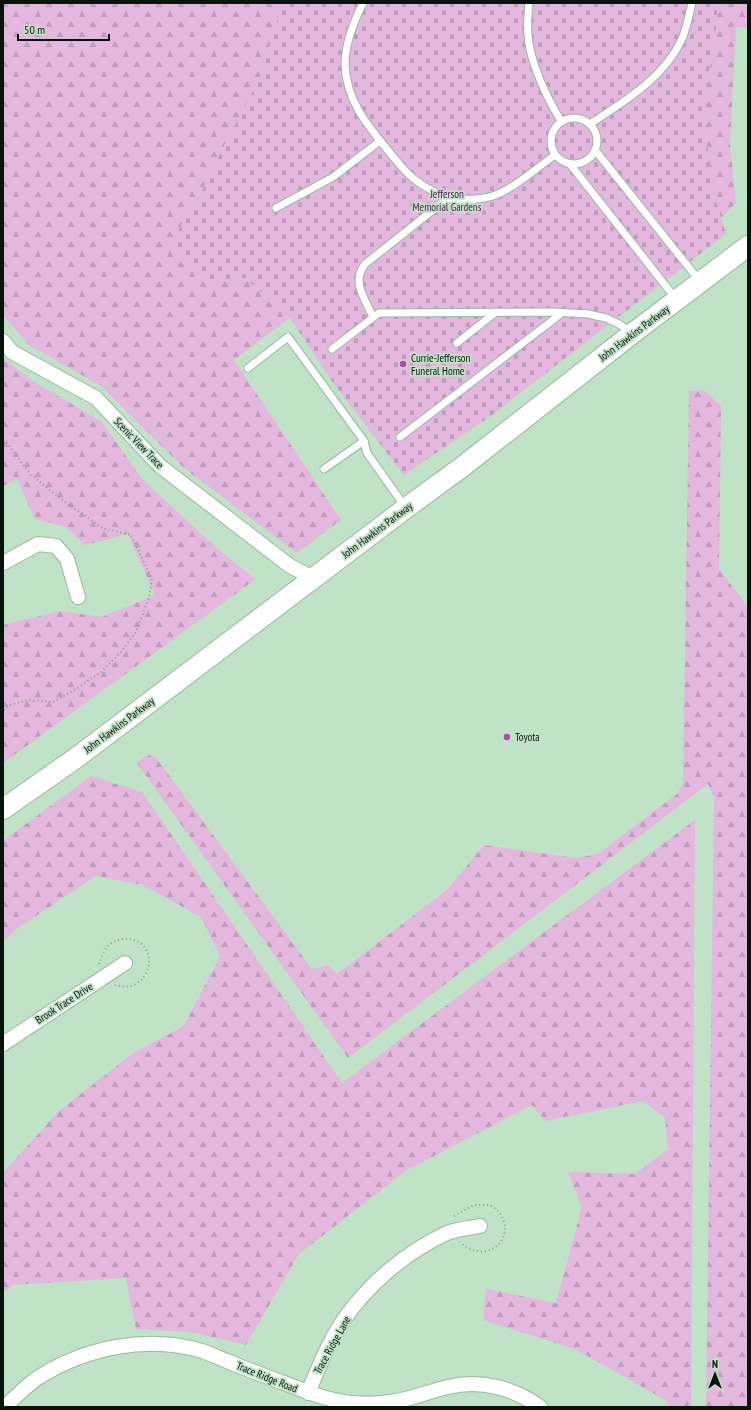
<svg xmlns="http://www.w3.org/2000/svg" width="751" height="1410" font-family="'PT Sans Narrow',sans-serif">
<style>
.forest{fill:url(#forest-firs)}
.cemetery{fill:url(#cemetery-stones)}
.lines{fill:none;stroke-linecap:round;stroke-linejoin:round}
.lane-casing{stroke:#98b99f;stroke-width:9}
.street-casing{stroke:#98b99f;stroke-width:16}
.secondary-casing{stroke:#98b99f;stroke-width:22}
.path{stroke:#849f89;stroke-width:2;stroke-dasharray:1 3;stroke-linecap:butt}
.lane{stroke:#fff;stroke-width:7}
.street{stroke:#fff;stroke-width:14}
.secondary{stroke:#fff;stroke-width:20}
.poi-dot{fill:#b349ab;stroke:#c0e2c6;stroke-width:1.5}
.labels{text-anchor:middle;stroke-width:3.5;stroke-linejoin:round;paint-order:stroke}
.park-label{font-size:11px;fill:#591255;stroke:#c0e2c6}
.street-label{font-size:11px;fill:#08140b;stroke:#c0e2c6}
.poi-label{font-size:11px;fill:#08140b;stroke:#c0e2c6;text-anchor:start}
</style>
<defs>
<pattern id="forest-firs" width="22" height="20" patternUnits="userSpaceOnUse"><rect width="22" height="20" fill="#e4b7de"/><path d="M5 1l3.5 6h-7zM16 11l3.5 6h-7z" fill="#c29cbd"/></pattern>
<pattern id="cemetery-stones" width="16" height="16" patternUnits="userSpaceOnUse"><rect width="16" height="16" fill="#e4b7de"/><path d="M2 7V4a2 2 0 0 1 4 0v3zM10 15v-3a2 2 0 0 1 4 0v3z" fill="#c29cbd"/></pattern>
</defs>
<rect width="100%" height="100%" fill="#c0e2c6"/>
<g class="forest">
<path d="M 3,3 L 279,3 L 278,18 L 260,78 L 227,140 L 201,192 L 179,229 L 204,280 L 245,278 L 290,318 L 234,360 L 341,520 L 297,553 L 184,468 L 101,386 L 29,345 L 3,315 Z"/>
<path d="M 717,3 L 748,3 L 748,28 L 736,27 L 730,145 L 736,203 L 721,218 L 712,189 L 703,109 L 717,21 Z"/>
<path d="M 3,358 L 34,382 L 101,421 L 143,480 L 221,552 L 256,579 L 3,763 L 3,625 L 61,611 L 102,617 L 155,595 L 128,534 L 85,545 L 66,527 L 35,519 L 17,479 L 3,486 Z"/>
<path d="M 704,390 L 721,406 L 719,569 L 748,607 L 748,1407 L 706,1407 L 714,798 L 708,784 L 348,1058 L 137,763 L 143,758 L 150,755 L 157,759 L 312,969 L 328,965 L 337,974 L 447,890 L 484,845 L 576,858 L 598,854 L 677,794 L 683,783 L 689,391 Z"/>
<path d="M 91,776 L 142,792 L 342,1083 L 695,820 L 691,1407 L 668,1407 L 667,1401 L 575,1349 L 483,1320 L 486,1289 L 556,1303 L 582,1207 L 568,1172 L 635,1174 L 668,1149 L 665,1118 L 643,1101 L 545,1121 L 532,1105 L 407,1170 L 299,1254 L 246,1345 L 190,1332 L 136,1329 L 126,1278 L 13,1285 L 3,1293 L 3,1173 L 58,1112 L 132,1054 L 184,1026 L 220,956 L 201,917 L 143,885 L 96,876 L 18,928 L 3,942 L 3,841 Z"/>
</g>
<path class="cemetery" d="M 279,3 L 717,3 L 717,21 L 703,109 L 712,189 L 726,234 L 492,415 L 404,475 L 334,384 L 290,318 L 245,278 L 204,280 L 174,251 L 179,229 L 201,192 L 227,140 L 260,78 L 278,18 Z"/>
<g class="lines">
<g class="lane-casing">
<g id="lane">
<path d="M 363,3 C 354,21 345,43 345,64 C 346,101 368,126 391,154 C 399,164 407,175 418,182 C 427,189 438,193 447,199 L 365,264 C 351,282 365,299 373,317"/>
<path d="M 529,3 C 528,13 527,24 528,34 C 529,61 547,98 561,121"/>
<circle cx="574" cy="141" r="23"/>
<path d="M 590,124 C 625,101 664,78 682,39 C 687,27 689,15 692,3"/>
<path d="M 595,150 L 699,280"/>
<path d="M 570,164 L 676,299"/>
<path d="M 447,199 C 462,199 478,201 493,196 C 513,189 537,168 555,155"/>
<path d="M 276,208 L 333,177 L 380,141"/>
<path d="M 457,343 L 496,312"/>
<path d="M 332,349 L 379,313 L 554,312 L 588,314 L 606,318 L 619,324 L 631,332"/>
<path d="M 248,368 L 288,337 L 364,441 L 367,453 L 406,508"/>
<path d="M 400,437 L 562,313"/>
<path d="M 324,469 L 364,441"/>
</g>
</g>
<g class="street-casing">
<g id="street">
<path d="M 3,341 L 12,352 L 96,398 L 160,466 L 290,566 L 313,578"/>
<path d="M 3,563 L 38,544 L 56,546 L 67,559 L 78,597"/>
<path d="M 3,1044 L 125,963"/>
<path d="M 308,1393 C 318,1369 328,1343 343,1321 C 368,1284 406,1252 447,1233 C 457,1229 470,1228 480,1226"/>
<path d="M 5,1407 C 16,1396 27,1385 39,1377 C 87,1347 147,1335 202,1351 C 211,1354 219,1358 227,1361 C 246,1369 265,1376 284,1383 C 307,1392 329,1401 353,1403 C 365,1404 378,1404 390,1402 C 410,1400 429,1391 448,1387 C 480,1379 514,1388 540,1407"/>
</g>
</g>
<g class="secondary-casing">
<path id="secondary" d="M 3,809 L 76,758 L 406,508 L 462,467 L 633,333 L 748,246"/>
</g>
<g class="path">
<path d="M 3,441 L 6,442 L 31,475 L 64,501 L 102,528 L 131,535 L 152,579 L 149,598 L 136,632 L 122,651 L 101,672 L 79,687 L 53,702 L 28,700 L 10,705 L 3,711"/>
<path d="M 99,964 C 101,958 104,949 109,945 C 119,936 138,937 145,948 C 154,961 147,980 133,985 C 127,988 121,986 114,985"/>
<path d="M 454,1216 L 474,1205 L 490,1205 C 525,1226 492,1271 460,1242"/>
</g>
<use href="#lane" class="lane"/>
<use href="#street" class="street"/>
<use href="#secondary" class="secondary"/>
</g>
<g class="poi-dot">
<circle cx="403" cy="364" r="4"/>
<circle cx="507" cy="737" r="4"/>
</g>
<g class="labels">
<g class="park-label">
<text x="447" y="198">Jefferson<tspan x="447" dy="13">Memorial Gardens</tspan></text>
</g>
<g class="street-label">
<text transform="translate(634 333) rotate(-37)" y="4">John Hawkins Parkway</text>
<text transform="translate(139 443) rotate(46)" y="4">Scenic View Trace</text>
<text transform="translate(377 530) rotate(-37)" y="4">John Hawkins Parkway</text>
<text transform="translate(119 725) rotate(-37)" y="4">John Hawkins Parkway</text>
<text transform="translate(64 1003) rotate(-33)" y="4">Brook Trace Drive</text>
<text transform="translate(332 1345) rotate(-61)" y="4">Trace Ridge Lane</text>
<text transform="translate(267 1377) rotate(22)" y="4">Trace Ridge Road</text>
</g>
<g class="poi-label">
<text x="411" y="362">Currie-Jefferson<tspan x="411" dy="13">Funeral Home</tspan></text>
<text x="515" y="741">Toyota</text>
</g>
</g>
<rect width="751" height="1410" fill="none" stroke="#08140b" stroke-width="8"/>
<g transform="translate(715 1374)" stroke="#c0e2c6" stroke-width="3" paint-order="stroke">
<path d="M0-3L7 15L0 10L-7 15Z" fill="#08140b"/>
<text y="-6" font-size="11" font-weight="bold" text-anchor="middle" fill="#08140b">N</text>
</g>
<path d="M18 34v6h91v-6" fill="none" stroke="#08140b" stroke-width="2"/>
<text x="24" y="34" font-size="12" fill="#08140b" stroke="#c0e2c6" stroke-width="3" paint-order="stroke">50 m</text>
</svg>
